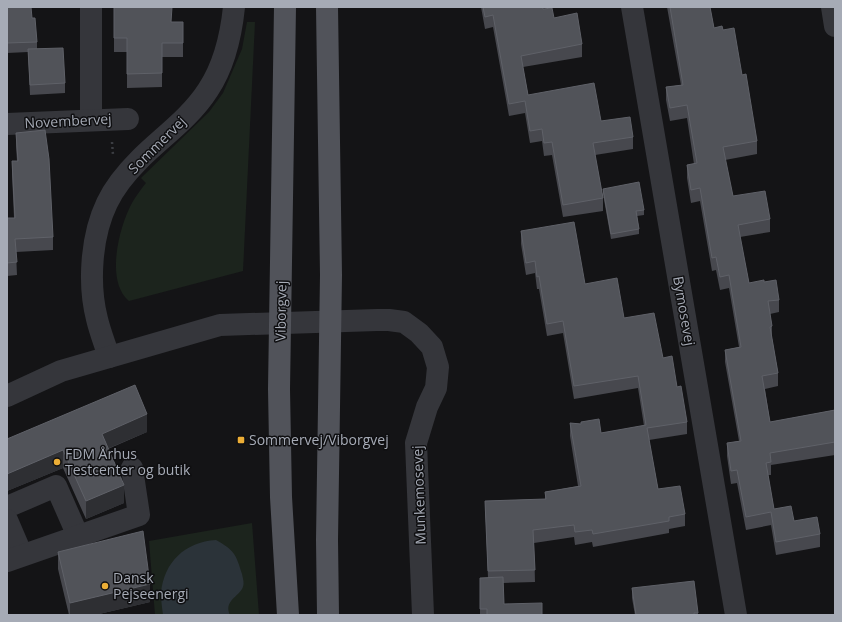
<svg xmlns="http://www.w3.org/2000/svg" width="842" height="622" font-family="'Open Sans',sans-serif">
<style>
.grass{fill:#1c241d}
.water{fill:#2b3339}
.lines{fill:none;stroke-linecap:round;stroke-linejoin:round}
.path{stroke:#3b3d42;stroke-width:2.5;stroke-dasharray:2 3;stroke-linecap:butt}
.minor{stroke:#35363b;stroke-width:22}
.major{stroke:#51535a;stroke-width:22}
.wall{fill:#47484e}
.shaded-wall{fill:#2e2f33}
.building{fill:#515359;stroke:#5f6168}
.poi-dot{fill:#ecae36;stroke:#0f0f11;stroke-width:1.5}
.labels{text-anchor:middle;stroke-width:3;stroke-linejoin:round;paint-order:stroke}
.street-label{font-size:14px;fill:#a6abb6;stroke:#0f0f11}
.poi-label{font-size:14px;fill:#a6abb6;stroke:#0f0f11;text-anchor:start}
</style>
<rect width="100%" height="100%" fill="#141416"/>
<g class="grass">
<path d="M 247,22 L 255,22 L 243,271 L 129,301 C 105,281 119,227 132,203 C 136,196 141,189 146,183 L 141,178 L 209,112 L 223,93 L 242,49 Z"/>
<path d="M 252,523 L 259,615 L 155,615 L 149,541 Z"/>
</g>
<path class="water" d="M 216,540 C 234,550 236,554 242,574 C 243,579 245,584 242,589 C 236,598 224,602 230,615 L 163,615 C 162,608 161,600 161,593 C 164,562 185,542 216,540 Z"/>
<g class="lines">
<path class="path" d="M 112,142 L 113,155"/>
<g class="minor">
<path d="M 91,7 L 91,120"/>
<path d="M 632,7 L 736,615"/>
<path d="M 832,7 L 835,26"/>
<path d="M 7,124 L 128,119"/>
<path d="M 109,357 C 105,344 100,332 97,319 C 88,284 91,236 107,203 C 114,188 128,171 140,159 C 162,137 190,118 208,90 C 224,66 231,36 234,7"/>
<path d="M 7,396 L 61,371 L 220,325 L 377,320 L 389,320 L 404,322 L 419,333 L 432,347 L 438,367 L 436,388 L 427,407 L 416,443 L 423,615"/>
<path d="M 7,507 L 56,486 L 78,536"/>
<path d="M 7,520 L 22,555"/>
<path d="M 7,561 L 139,515 L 132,468"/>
</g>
<g class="major">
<path d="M 285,7 L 279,389 L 281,497 L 288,615"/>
<path d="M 327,7 L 331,275 L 327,540 L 328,615"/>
</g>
</g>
<g class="wall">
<path d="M 7,7 L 32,18 L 37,42 L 37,49 L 65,83 L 65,93 L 30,95 L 28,52 L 7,53 Z"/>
<path d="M 114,7 L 172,22 L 183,22 L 183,57 L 162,57 L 162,87 L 127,88 L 127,52 L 114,52 Z"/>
<path d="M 481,7 L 543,7 L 543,9 L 554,18 L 582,44 L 582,57 L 523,67 L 528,95 L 601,121 L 633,137 L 633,149 L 595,155 L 603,198 L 603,211 L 563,217 L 552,155 L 544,156 L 542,141 L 530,143 L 525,113 L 509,116 L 493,27 L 485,29 Z"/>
<path d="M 667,7 L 710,7 L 714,28 L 723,30 L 742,75 L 757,141 L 757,154 L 725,160 L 733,196 L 770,219 L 770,232 L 740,237 L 749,283 L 764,282 L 779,300 L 779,312 L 770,314 L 772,326 L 772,338 L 778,373 L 778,386 L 765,389 L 770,422 L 835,410 L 835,455 L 771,465 L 771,475 L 768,475 L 774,509 L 794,521 L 820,534 L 820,547 L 776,555 L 771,525 L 746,530 L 737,483 L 731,484 L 727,456 L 727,443 L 739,441 L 725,362 L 725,350 L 739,347 L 729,288 L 720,290 L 716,270 L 712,271 L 700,201 L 691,203 L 687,178 L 687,165 L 694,164 L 687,118 L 670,121 L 666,100 L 666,87 L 681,85 Z"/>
<path d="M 16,133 L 53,237 L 53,250 L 16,252 L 17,275 L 7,276 L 7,218 L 14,218 L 12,174 L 12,161 L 17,161 L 16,146 Z"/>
<path d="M 603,189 L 644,210 L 644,215 L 637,216 L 639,229 L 639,234 L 611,239 L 603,194 Z"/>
<path d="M 521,231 L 585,284 L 624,318 L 663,358 L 677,387 L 687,422 L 687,434 L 649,440 L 658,489 L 685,514 L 685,526 L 669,529 L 669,533 L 593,547 L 592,542 L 575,545 L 574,537 L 534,543 L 535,582 L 503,583 L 504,604 L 542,615 L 480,615 L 480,578 L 488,578 L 485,501 L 545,499 L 545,492 L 578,486 L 570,436 L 570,423 L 581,424 L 581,422 L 601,433 L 644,426 L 638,388 L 574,399 L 563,333 L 547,336 L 539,289 L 537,289 L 535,273 L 526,275 L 521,244 Z"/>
<path d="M 147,432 L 108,449 L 124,503 L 86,519 L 63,468 L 7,491 L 7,439 Z"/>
<path d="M 58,552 L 150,602 L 95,615 L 69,615 L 58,569 Z"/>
<path d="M 632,588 L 698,613 L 698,615 L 635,615 L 632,598 Z"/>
</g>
<g class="shaded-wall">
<path d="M 147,414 L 147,432 L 102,451 L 102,434 Z"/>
<path d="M 63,450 L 63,468 L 7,491 L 7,474 Z"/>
<path d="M 124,485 L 124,503 L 86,519 L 86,501 Z"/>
<path d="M 150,584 L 150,602 L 95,615 L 70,615 L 70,603 Z"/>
</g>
<g class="building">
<path d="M 7,7 L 31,7 L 32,18 L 35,18 L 37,42 L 7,43 Z"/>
<path d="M 114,7 L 172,7 L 171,22 L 183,22 L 183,43 L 162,43 L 162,73 L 127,74 L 127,38 L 114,38 Z"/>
<path d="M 483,7 L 543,7 L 543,9 L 552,8 L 554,18 L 577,13 L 582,44 L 521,56 L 528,95 L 594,83 L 601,121 L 630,117 L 633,137 L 593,143 L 603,198 L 563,205 L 552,142 L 544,143 L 542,129 L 530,131 L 525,101 L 509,104 L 493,15 L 485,17 Z"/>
<path d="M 670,7 L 710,7 L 714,28 L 722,26 L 723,30 L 734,28 L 742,75 L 746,74 L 757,141 L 723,147 L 733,196 L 765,191 L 770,219 L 738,225 L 749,283 L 764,280 L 764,282 L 776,280 L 779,300 L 768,301 L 772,326 L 770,327 L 778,373 L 762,376 L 770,422 L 835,410 L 835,442 L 770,453 L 771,462 L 766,463 L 774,509 L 791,506 L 794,521 L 817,517 L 820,534 L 776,542 L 771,512 L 746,517 L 737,470 L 731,471 L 727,443 L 741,441 L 725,350 L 741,347 L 729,275 L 720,277 L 716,257 L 712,258 L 700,188 L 691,190 L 687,165 L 697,163 L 687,105 L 670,108 L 666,87 L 683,85 Z"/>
<path d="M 63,48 L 65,83 L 30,85 L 28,49 Z"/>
<path d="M 45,130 L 49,159 L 53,237 L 15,239 L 17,262 L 7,263 L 7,218 L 15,218 L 12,161 L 18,161 L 16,133 Z"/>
<path d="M 639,182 L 644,210 L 636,211 L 639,229 L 611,234 L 603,189 Z"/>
<path d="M 574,222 L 585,284 L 617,278 L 624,318 L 654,313 L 663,358 L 672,356 L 677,387 L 681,386 L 687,422 L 647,428 L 658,489 L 680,486 L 685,514 L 669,517 L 669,521 L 593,534 L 592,530 L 575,532 L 574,525 L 533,530 L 535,570 L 488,571 L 485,501 L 546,499 L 545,492 L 581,486 L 570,423 L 581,424 L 581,422 L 599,419 L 601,433 L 646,425 L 638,376 L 574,386 L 563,321 L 547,324 L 539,276 L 537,277 L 535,261 L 526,263 L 521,231 Z"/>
<path d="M 135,385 L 147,414 L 102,434 L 124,485 L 86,501 L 63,450 L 7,474 L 7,439 Z"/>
<path d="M 143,531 L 150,584 L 70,603 L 58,552 Z"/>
<path d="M 503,577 L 504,604 L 542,603 L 542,615 L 487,615 L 487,609 L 480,609 L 480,578 Z"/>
<path d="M 694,581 L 698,613 L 694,613 L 694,615 L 636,615 L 632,588 Z"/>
</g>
<g class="poi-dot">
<rect x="237" y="436" width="8" height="8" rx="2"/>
<circle cx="57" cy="462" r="4"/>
<circle cx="105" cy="586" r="4"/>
</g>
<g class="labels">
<g class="street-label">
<text transform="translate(68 121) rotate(-3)" y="5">Novembervej</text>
<text transform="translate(157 145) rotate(-45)" y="5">Sommervej</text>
<text transform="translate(281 311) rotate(-89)" y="5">Viborgvej</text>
<text transform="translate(684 311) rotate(80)" y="5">Bymosevej</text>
<text transform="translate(419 495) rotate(-92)" y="5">Munkemosevej</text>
</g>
<g class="poi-label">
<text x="249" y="445">Sommervej/Viborgvej</text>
<text x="65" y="459">FDM Århus<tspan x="65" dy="16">Testcenter og butik</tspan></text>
<text x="113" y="583">Dansk<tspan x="113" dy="16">Pejseenergi</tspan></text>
</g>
</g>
<rect width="842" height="622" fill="none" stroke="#a6abb6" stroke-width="16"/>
</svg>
